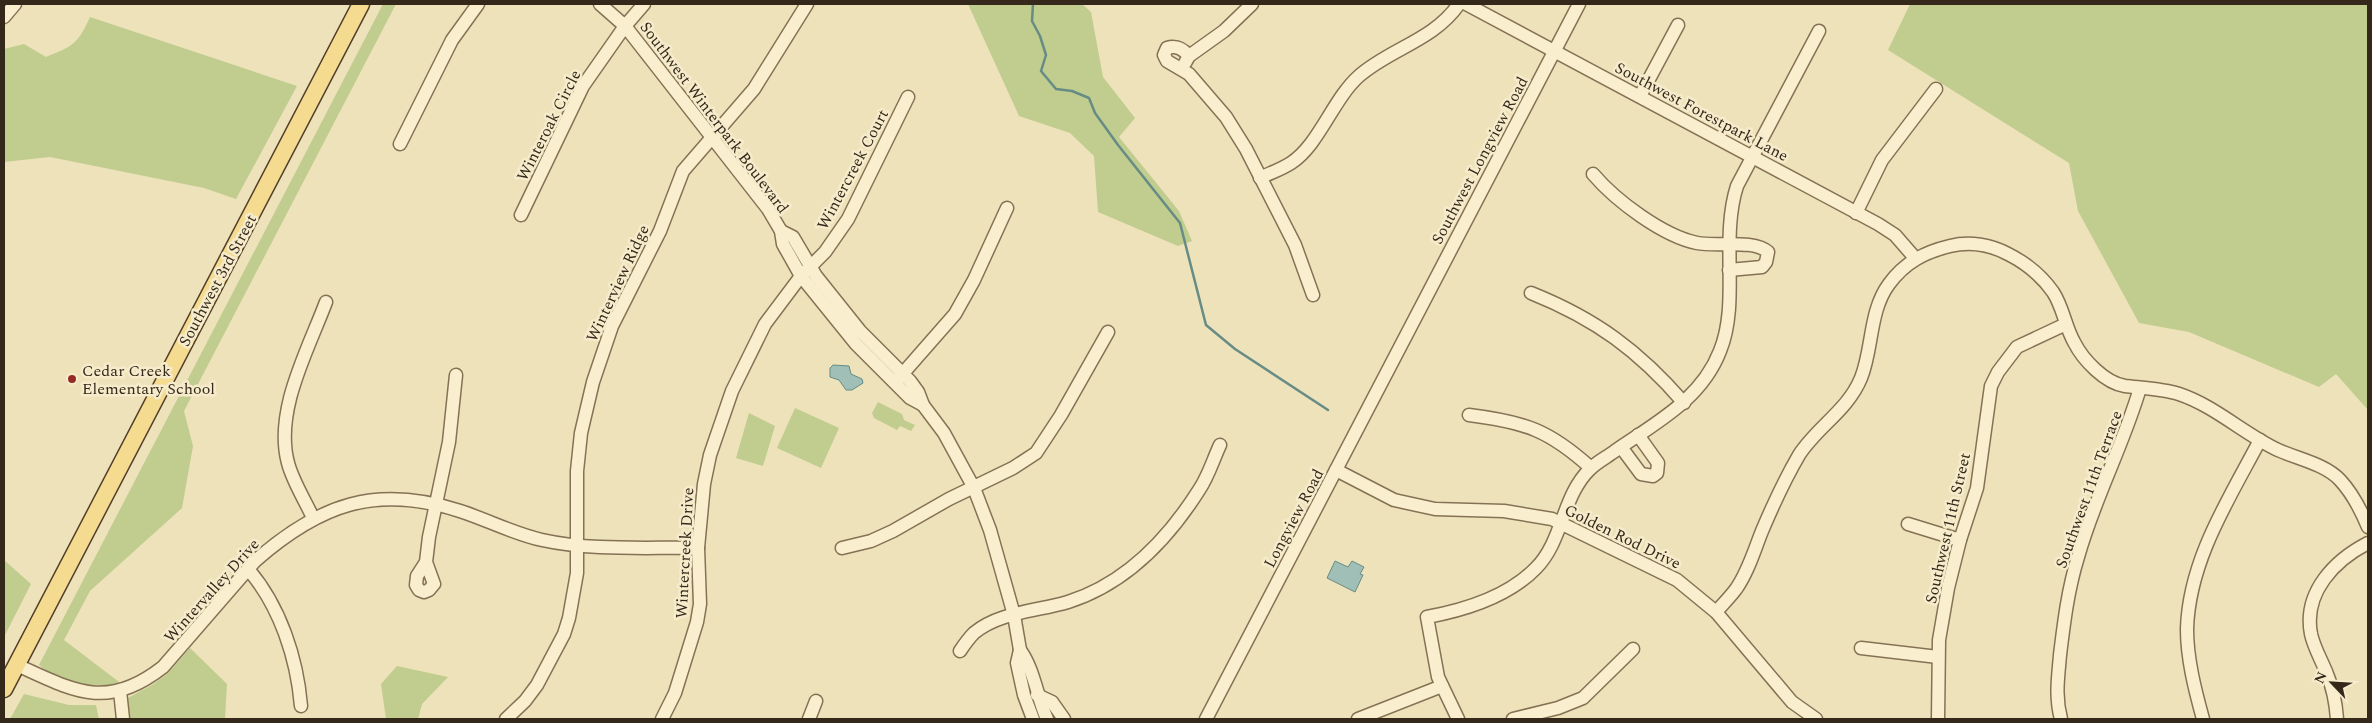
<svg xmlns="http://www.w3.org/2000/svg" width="2372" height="723" font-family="Spectral,serif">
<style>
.green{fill:#c1cc8f}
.water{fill:#9fbfb7;stroke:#678c85}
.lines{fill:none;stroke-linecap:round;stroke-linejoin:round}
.stream{stroke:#678c85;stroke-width:2.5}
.minor-casing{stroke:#857255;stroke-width:15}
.major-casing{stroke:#523f2a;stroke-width:19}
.minor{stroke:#f9efce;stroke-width:12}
.major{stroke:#f4db90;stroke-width:16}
.poi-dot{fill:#952a24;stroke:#f6eccb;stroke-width:2}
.labels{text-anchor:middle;stroke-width:5;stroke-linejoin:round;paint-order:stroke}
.street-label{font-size:16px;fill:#34281a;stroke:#f6eccb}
.poi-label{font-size:16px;fill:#34281a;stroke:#f6eccb;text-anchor:start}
</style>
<rect width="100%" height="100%" fill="#eee2bb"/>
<g class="green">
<path d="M 383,4 L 396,4 L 184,411 L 193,446 L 182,508 L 90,591 L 64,640 L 123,685 C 93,686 62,686 39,665 Z"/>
<path d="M 968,4 L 1082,4 L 1091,12 L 1103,77 L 1135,118 L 1119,137 L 1179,211 L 1192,241 L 1178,246 L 1098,212 L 1094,156 L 1070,133 L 1019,116 Z"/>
<path d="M 1910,4 L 2368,4 L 2368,410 L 2336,374 L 2319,387 L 2189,332 L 2139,323 L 2078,211 L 2069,163 L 1888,50 Z"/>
<path d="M 90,17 L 297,86 L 236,199 L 204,188 L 50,157 L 4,162 L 4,49 L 24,44 L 46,57 C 73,46 78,44 90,17 Z"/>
<path d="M 878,402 L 902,414 L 904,420 L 915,425 L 911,431 L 900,426 L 897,430 L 874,418 L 872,413 Z"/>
<path d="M 795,408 L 839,428 L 821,468 L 777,448 Z"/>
<path d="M 749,413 L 775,426 L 763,466 L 736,458 Z"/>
<path d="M 4,560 L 31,584 L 4,637 Z"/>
<path d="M 190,648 L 227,684 L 225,719 L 127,719 L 126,699 L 152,685 L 167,674 Z"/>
<path d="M 397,666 L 448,677 L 422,704 L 418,719 L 386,719 L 381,684 Z"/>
<path d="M 24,694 L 69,705 L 96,705 L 99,719 L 10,719 Z"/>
</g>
<g class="water">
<path d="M 833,365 L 849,366 L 851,374 L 862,379 L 863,383 L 852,390 L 846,390 L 839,380 L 830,377 L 830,368 Z"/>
<path d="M 1335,561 L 1348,567 L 1352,561 L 1364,567 L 1360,574 L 1363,575 L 1355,592 L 1327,578 Z"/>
</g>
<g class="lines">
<path class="stream" d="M 1033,4 L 1032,21 L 1040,36 L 1046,55 L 1041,71 L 1056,89 L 1072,91 L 1089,98 L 1095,113 L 1118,145 L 1180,223 L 1206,325 L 1235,349 L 1328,410"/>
<g class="minor-casing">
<g id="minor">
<path d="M 600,4 L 625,26 L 768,209 L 781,231 L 783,244 L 801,276 L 856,344 L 910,398 L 923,405"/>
<path d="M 1466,4 L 1878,224 L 1895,235 L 1915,258"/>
<path d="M 4,17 L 15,4"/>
<path d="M 1189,56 C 1183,49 1177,45 1167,48 L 1164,55 L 1167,61 L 1189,74 L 1226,117 L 1246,149 L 1295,245 L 1313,295"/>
<path d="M 1185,63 L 1189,56 L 1224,31 L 1252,4"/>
<path d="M 1640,96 L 1678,25"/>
<path d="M 400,144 L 452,40 L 478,4"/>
<path d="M 1593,174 C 1616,201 1663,236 1697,243 C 1716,247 1754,239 1768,252 L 1766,262 L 1762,267 L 1729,270"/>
<path d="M 1260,178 C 1270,173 1282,169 1291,163 C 1319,145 1333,99 1359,76 C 1391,48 1433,41 1459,4"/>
<path d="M 1856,213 L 1882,160 L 1936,89"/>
<path d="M 521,215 L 583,86 L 625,26 L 644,4"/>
<path d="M 781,231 L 793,237 L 816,276 L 860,331 L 910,381 L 918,392 L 923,405 L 944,433 L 974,488 L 990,530 L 1014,615 L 1020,650 L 1017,663 L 1024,695 L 1033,719"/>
<path d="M 1531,293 C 1596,319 1639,351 1684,403"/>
<path d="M 898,379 L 955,314 L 974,280 L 1007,208"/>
<path d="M 1469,415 C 1525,422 1549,430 1591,468"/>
<path d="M 1621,447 L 1641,474 L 1653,476 L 1657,473 L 1658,463 L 1638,435"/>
<path d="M 1336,470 L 1394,500 L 1435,509 L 1504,511 L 1552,519 L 1677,580 L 1716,612 L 1792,702 L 1816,719"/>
<path d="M 313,518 C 305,500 293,482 288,463 C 274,411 308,350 326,302"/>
<path d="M 1908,524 L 1960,540"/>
<path d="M 842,548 L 871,541 L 893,531 L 949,499 L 1013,468 L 1036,453 L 1061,415 L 1108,332"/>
<path d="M 426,562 L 434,584 L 429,590 L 424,592 L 419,590 L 416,585 L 417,576 L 426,562 L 429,537 L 449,442 L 456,375"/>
<path d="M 248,569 C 280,606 297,658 301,706"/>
<path d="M 1716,612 C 1723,604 1730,597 1736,589 C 1748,572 1754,551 1762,531 C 1773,505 1785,479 1799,455 C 1817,427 1848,410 1861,378 C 1873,348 1869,311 1889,284 C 1905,262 1925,252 1950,246 C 1970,241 1991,245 2008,254 C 2026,263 2041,275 2053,292 C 2063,307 2065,326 2074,342 C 2083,360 2105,383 2125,386 C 2142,388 2163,389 2179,394 C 2215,406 2244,434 2278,450 C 2298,459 2325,464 2340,480 C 2353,494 2361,510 2368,527"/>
<path d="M 1861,648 L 1938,657"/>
<path d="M 1020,650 C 1034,669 1037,697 1047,719"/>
<path d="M 960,651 C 964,645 969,638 974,633 C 999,612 1038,611 1068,602 C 1125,584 1168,539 1199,490 C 1208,477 1213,460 1220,445"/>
<path d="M 17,665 C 74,691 107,711 163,667 L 255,561 C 320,504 376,484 460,511 C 488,520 514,534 542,540 C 592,551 647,547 698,548"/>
<path d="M 120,691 L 123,719"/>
<path d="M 1037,695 L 1052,702 L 1064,719"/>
<path d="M 506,719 L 525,701 L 537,685 L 564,634 L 569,618 L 577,573 L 577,471 L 581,433 L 593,382 L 612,326 L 660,231 L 683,171 L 754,89 L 807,4"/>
<path d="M 662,719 L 675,693 L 697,622 L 700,604 L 698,548 L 704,484 L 710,455 L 732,391 L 765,324 L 801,276 L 825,252 L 848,219 L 908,97"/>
<path d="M 809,719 L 816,701"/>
<path d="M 1206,719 L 1579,4"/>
<path d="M 1358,719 L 1442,686"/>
<path d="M 1458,719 L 1438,677 L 1427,617 C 1465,610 1508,597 1536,568 C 1563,541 1562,496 1590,469 C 1597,462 1607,457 1615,451 C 1655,423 1701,400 1720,351 C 1740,302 1720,239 1737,186 L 1819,31"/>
<path d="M 1513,719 L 1558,708 L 1583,698 L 1633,649"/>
<path d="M 1938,719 L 1939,640 L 1948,588 L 1960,540 L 1977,488 L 1991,386 L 1998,372 L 2017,347 L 2066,324"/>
<path d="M 2061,719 C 2055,696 2058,679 2060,655 C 2064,622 2068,589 2078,557 C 2094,499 2123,446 2140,388"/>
<path d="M 2203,719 C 2195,690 2187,659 2187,629 C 2189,560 2229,499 2260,440"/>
<path d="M 2337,719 C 2336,705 2333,688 2327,674 C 2322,661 2314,648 2311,634 C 2303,592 2335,560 2368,543"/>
</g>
</g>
<g class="major-casing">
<path id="major" d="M 4,689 L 361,4"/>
</g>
<use href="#minor" class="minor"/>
<use href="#major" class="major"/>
</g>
<circle class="poi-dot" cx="72" cy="379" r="5"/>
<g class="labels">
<g class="street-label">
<text transform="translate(1702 111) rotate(28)" y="6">Southwest Forestpark Lane</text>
<text transform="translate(715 117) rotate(53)" y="6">Southwest Winterpark Boulevard</text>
<text transform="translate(548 125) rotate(-63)" y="6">Winteroak Circle</text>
<text transform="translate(1479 160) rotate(-62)" y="6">Southwest Longview Road</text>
<text transform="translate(852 169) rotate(-62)" y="6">Wintercreek Court</text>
<text transform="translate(217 280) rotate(-62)" y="6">Southwest 3rd Street</text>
<text transform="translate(617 283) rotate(-65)" y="6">Winterview Ridge</text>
<text transform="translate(2088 489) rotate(-70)" y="6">Southwest 11th Terrace</text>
<text transform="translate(1293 518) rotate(-62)" y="6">Longview Road</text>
<text transform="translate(1947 528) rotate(-77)" y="6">Southwest 11th Street</text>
<text transform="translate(1623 536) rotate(26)" y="6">Golden Rod Drive</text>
<text transform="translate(684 553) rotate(-87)" y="6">Wintercreek Drive</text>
<text transform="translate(211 590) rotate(-48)" y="6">Wintervalley Drive</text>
</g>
<g class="poi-label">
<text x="82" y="376">Cedar Creek<tspan x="82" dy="18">Elementary School</tspan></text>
</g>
</g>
<rect width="2372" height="723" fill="none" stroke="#34281a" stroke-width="10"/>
<g transform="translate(2332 683) rotate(295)" stroke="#f6eccb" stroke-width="4" paint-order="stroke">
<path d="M0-4L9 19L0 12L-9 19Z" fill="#34281a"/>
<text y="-8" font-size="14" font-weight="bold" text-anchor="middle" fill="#34281a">N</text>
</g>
</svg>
